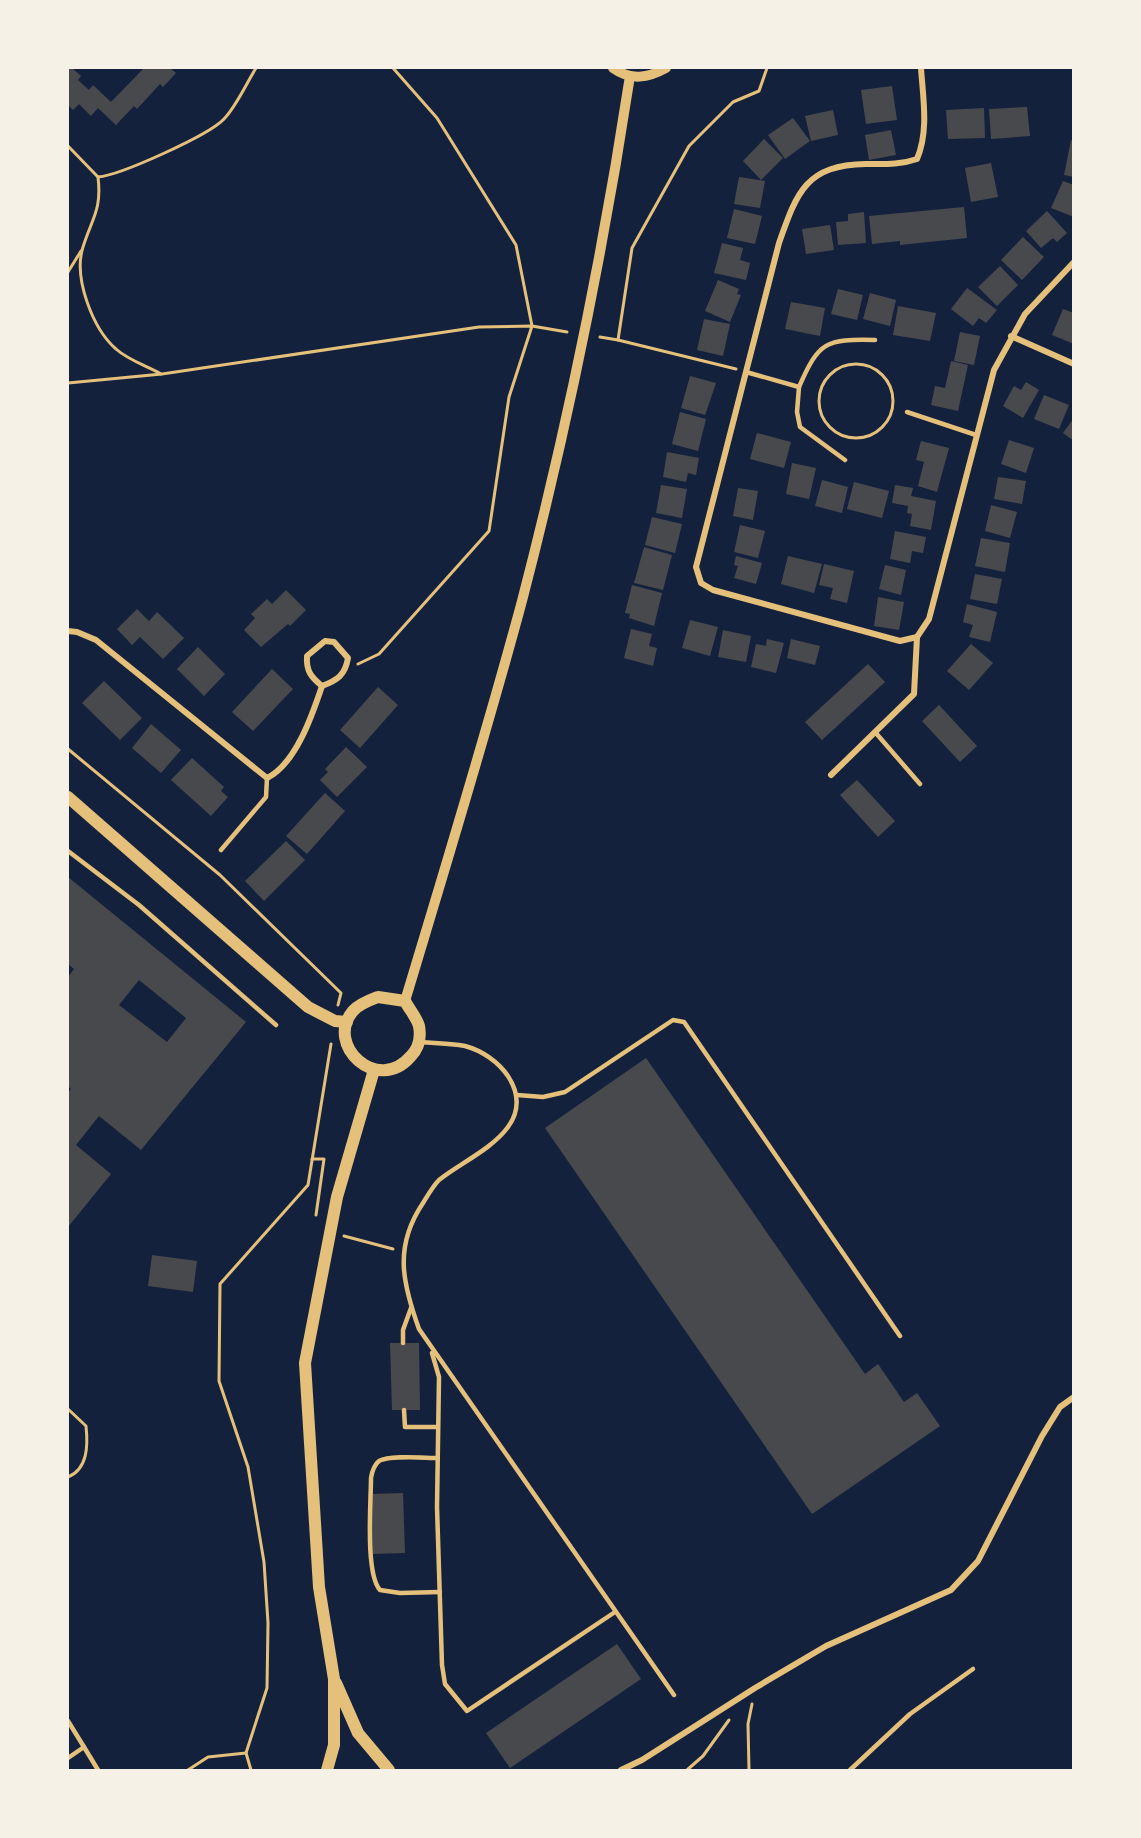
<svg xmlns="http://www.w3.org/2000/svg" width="1141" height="1838" font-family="Roboto,sans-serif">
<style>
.building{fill:#48494c;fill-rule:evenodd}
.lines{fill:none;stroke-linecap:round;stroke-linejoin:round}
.path{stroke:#e5c07b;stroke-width:3}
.service{stroke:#e5c07b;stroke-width:4.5}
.minor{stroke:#e5c07b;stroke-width:6}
.tertiary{stroke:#e5c07b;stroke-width:10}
.secondary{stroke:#e5c07b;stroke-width:12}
</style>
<rect width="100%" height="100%" fill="#14213d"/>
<g class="building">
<path d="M 68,68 L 72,68 L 81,76 L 78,80 L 89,90 L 93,85 L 111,102 L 144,68 L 170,68 L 176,73 L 163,87 L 160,84 L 137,109 L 134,106 L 116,125 L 98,108 L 91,116 L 79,104 L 73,110 L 68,105 Z"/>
<path d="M 892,86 L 897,120 L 866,124 L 861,90 Z"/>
<path d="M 1027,107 L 1030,136 L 991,139 L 989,109 Z"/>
<path d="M 984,108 L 985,138 L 948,139 L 946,110 Z"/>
<path d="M 833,110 L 838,135 L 811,141 L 805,116 Z"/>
<path d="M 793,118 L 810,141 L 785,159 L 768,135 Z"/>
<path d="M 891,130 L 896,155 L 869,160 L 865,135 Z"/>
<path d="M 764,139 L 783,158 L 761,180 L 743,161 Z"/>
<path d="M 1071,140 L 1074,141 L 1074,177 L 1064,175 Z"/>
<path d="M 991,163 L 998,197 L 971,202 L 965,168 Z"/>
<path d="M 739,177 L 765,181 L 760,208 L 734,204 Z"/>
<path d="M 1063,181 L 1074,185 L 1074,217 L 1051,208 Z"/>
<path d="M 964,207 L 967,238 L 900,245 L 900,241 L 872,244 L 869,216 Z"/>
<path d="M 734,209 L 762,216 L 755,244 L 727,238 Z"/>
<path d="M 1047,211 L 1067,233 L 1057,242 L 1053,238 L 1041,248 L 1026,231 Z"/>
<path d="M 864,212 L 866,243 L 838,245 L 836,222 L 848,221 L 848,214 Z"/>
<path d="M 830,225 L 834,250 L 806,254 L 802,229 Z"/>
<path d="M 1023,237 L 1044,257 L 1022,280 L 1001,260 Z"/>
<path d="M 722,243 L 743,248 L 740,260 L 750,263 L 746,280 L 714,273 Z"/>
<path d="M 1000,266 L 1018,285 L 997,306 L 978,287 Z"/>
<path d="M 718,280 L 739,289 L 737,294 L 741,295 L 730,322 L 705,311 Z"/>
<path d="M 967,288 L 997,310 L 986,323 L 979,318 L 973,326 L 951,309 Z"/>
<path d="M 838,289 L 863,295 L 857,320 L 831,314 Z"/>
<path d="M 870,293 L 896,300 L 890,326 L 863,319 Z"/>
<path d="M 791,302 L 825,308 L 820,336 L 785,329 Z"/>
<path d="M 898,306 L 936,313 L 930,341 L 893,335 Z"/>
<path d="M 1063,309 L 1074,313 L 1074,344 L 1052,335 Z"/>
<path d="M 704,319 L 730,324 L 723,356 L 697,350 Z"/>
<path d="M 960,332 L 980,336 L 974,365 L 954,361 Z"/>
<path d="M 951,361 L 968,365 L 958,411 L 931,405 L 935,386 L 945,388 Z"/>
<path d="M 690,376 L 716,383 L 705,415 L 681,408 Z"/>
<path d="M 1026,382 L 1039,390 L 1023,418 L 1003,406 L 1014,386 L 1021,390 Z"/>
<path d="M 1044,395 L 1069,405 L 1059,429 L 1034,419 Z"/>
<path d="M 680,412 L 706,419 L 698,451 L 672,444 Z"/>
<path d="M 1074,418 L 1074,441 L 1063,433 Z"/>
<path d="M 757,433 L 791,442 L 784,468 L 750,459 Z"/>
<path d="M 1009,440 L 1034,448 L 1026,473 L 1001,464 Z"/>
<path d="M 921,441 L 949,448 L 937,492 L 918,486 L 924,462 L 916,460 Z"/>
<path d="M 667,452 L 699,458 L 696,475 L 688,473 L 686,482 L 663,477 Z"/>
<path d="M 792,463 L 816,468 L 809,499 L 786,494 Z"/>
<path d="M 998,477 L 1026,481 L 1022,504 L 994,499 Z"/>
<path d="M 822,480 L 848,487 L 842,513 L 815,506 Z"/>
<path d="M 854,482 L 889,491 L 882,518 L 847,509 Z"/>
<path d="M 661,485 L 687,489 L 682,518 L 656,513 Z"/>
<path d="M 895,485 L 913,488 L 911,496 L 936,501 L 931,530 L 910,526 L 912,514 L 907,513 L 908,506 L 892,503 Z"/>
<path d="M 738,488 L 758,491 L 753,520 L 733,516 Z"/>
<path d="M 991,505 L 1017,512 L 1010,538 L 985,531 Z"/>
<path d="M 652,517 L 682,524 L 675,553 L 645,545 Z"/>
<path d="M 740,525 L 765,531 L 758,558 L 734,552 Z"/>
<path d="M 895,531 L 926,537 L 923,553 L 912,551 L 910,563 L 890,559 Z"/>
<path d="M 981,538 L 1010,543 L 1005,572 L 975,566 Z"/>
<path d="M 644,547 L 672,555 L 663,590 L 634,583 Z"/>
<path d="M 736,556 L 762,563 L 756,584 L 734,578 L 738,566 L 734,565 Z"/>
<path d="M 788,556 L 822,564 L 814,593 L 781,584 Z"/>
<path d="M 824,564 L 854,571 L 847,603 L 830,599 L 833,588 L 819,585 Z"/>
<path d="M 885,565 L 906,570 L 901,595 L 879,589 Z"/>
<path d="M 975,574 L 1002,579 L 997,604 L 970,599 Z"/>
<path d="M 632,585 L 662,593 L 654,626 L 629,618 L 630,614 L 625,613 Z"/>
<path d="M 286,590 L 306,610 L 290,626 L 288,624 L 261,647 L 244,630 L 255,618 L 251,614 L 267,599 L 272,604 Z"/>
<path d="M 878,597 L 904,602 L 899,630 L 874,626 Z"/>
<path d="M 967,604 L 997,612 L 990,642 L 969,637 L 973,625 L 963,622 Z"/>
<path d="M 137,609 L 149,621 L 157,612 L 184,638 L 163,659 L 140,637 L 132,645 L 117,629 Z"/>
<path d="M 690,620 L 718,627 L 710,656 L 682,648 Z"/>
<path d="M 631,629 L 652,634 L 649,646 L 657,648 L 653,666 L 624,658 Z"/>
<path d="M 723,630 L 751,636 L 746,662 L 718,657 Z"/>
<path d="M 767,639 L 784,643 L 776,673 L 751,667 L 756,644 L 766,646 Z"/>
<path d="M 791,639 L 820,646 L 815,665 L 787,658 Z"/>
<path d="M 971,644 L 993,663 L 969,690 L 947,671 Z"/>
<path d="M 198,647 L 225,674 L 204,696 L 177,669 Z"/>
<path d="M 868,664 L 885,682 L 822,740 L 805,722 Z"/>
<path d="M 272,669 L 293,689 L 253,731 L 232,712 Z"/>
<path d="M 104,681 L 142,718 L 120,740 L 82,703 Z"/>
<path d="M 378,687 L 398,705 L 360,748 L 340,730 Z"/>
<path d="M 939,705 L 977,746 L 960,762 L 922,721 Z"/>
<path d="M 151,724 L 181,750 L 161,773 L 132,748 Z"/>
<path d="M 346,747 L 367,767 L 337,797 L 320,780 L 328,772 L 325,769 Z"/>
<path d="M 192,758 L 224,787 L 221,791 L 228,797 L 211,816 L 171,780 Z"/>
<path d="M 857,780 L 895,821 L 878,837 L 840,795 Z"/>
<path d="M 325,793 L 345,811 L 307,854 L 286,836 Z"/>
<path d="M 286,841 L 305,860 L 264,901 L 245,881 Z"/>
<path d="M 68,877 L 246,1022 L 141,1150 L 99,1116 L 76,1145 L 111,1174 L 68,1227 L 68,1093 L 71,1089 L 68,1086 L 68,977 L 74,969 L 68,964 ZM 139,980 L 186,1018 L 167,1042 L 119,1005 Z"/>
<path d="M 646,1058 L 865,1374 L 878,1364 L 904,1402 L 917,1393 L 940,1426 L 812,1514 L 545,1128 Z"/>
<path d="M 152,1255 L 197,1261 L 193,1292 L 148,1286 Z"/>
<path d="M 390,1343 L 419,1343 L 420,1410 L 392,1410 Z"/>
<path d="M 403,1493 L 405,1553 L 372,1554 L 371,1494 Z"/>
<path d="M 617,1644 L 641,1679 L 510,1768 L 486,1733 Z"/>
</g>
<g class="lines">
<g class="path">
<path d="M 68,146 L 98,177 C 102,210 92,218 83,247 C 73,278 93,329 116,349 C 128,360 147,366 161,374"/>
<path d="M 98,177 C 121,175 209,135 224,119 C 237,105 246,84 256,68"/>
<path d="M 68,272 L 81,251"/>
<path d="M 600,337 L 618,340 L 632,248 L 689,146 L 733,102 L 759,91 L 767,68"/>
<path d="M 618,340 L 736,369"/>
<circle cx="856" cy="401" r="37"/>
<path d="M 68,383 L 162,374 L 479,327 L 532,326 L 567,332"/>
<path d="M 358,664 L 379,654 L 489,531 L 509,397 L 532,326 L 516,245 L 437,118 L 393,68"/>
<path d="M 68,749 L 220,875 L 341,993 L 338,1005"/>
<path d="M 312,1159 L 324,1159 L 316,1215"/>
<path d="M 344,1236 L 393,1249"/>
<path d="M 68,1409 L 86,1426 C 88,1445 88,1469 68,1477"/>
<path d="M 188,1770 L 208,1757 L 246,1753"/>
<path d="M 251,1770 L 246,1753 L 267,1688 L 268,1623 L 264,1562 L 248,1467 L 219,1381 L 220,1284 L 308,1185 L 331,1044"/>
<path d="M 687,1770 L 703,1756 L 729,1720"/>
<path d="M 749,1770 L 748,1724 L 752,1704"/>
</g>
<g class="service">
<path d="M 746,372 L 799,387 L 797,412 L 800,427 L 845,460"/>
<path d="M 799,387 C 819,341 826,339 875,340"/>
<path d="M 907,412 L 976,435"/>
<path d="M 875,732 L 920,784"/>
<path d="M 221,850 L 266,797 L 267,778"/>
<path d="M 68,851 L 139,905 L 276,1025"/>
<path d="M 419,1042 C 434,1043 451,1043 465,1046 C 499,1055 533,1093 508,1127 C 491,1150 460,1163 439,1180 C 433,1186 428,1195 423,1203 C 394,1246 402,1282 419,1329 L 674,1695"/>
<path d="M 517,1095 L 543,1097 L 565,1092 L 673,1020 L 684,1022 L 900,1336"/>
<path d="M 403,1343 L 403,1330 L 411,1308"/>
<path d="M 432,1353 L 439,1377 L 437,1507 L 442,1665 L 445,1684 L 467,1711 L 615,1612"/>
<path d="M 404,1410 L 405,1427 L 436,1427"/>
<path d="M 437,1458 C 424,1458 390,1455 379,1461 C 374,1465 372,1472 371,1478 C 371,1502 365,1573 380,1590 L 400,1593 L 440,1592"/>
<path d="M 68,1721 L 84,1747 L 68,1758"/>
<path d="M 84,1747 L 98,1770"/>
<path d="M 850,1770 L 910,1714 L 973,1669"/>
</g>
<g class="minor">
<path d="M 921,68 C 923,98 929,131 917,159 C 900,165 884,164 866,164 C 806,165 797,192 779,243 L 696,567 L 701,583 L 713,590 L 900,641 L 917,637 L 929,619 L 994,370 L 1025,314 L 1074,262"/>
<path d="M 1011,336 L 1074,364"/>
<path d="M 68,631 L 77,632 L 96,640 L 267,778 C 296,764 313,713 322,686"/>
<path d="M 325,641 L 334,642 L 348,658 C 345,675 338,680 322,686 C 311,677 306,671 307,656 Z"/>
<path d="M 831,775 L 914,694 L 917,637"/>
<path d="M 621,1770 L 642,1760 L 755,1688 L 826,1646 L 951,1590 L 978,1561 L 1042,1436 L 1060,1407 L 1074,1397"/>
</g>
<g class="tertiary">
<path d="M 613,68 C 631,81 648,78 666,68"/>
<path d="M 405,1001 C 445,868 486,735 522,601 C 567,428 603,253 630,76"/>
</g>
<g class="secondary">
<path d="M 68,797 L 308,1007 L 335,1021 L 347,1022"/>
<path d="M 378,997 L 405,1001 C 409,1009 417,1018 419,1026 C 421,1037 419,1048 411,1056 C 378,1095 324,1045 353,1011 C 359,1004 370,1000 378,997 Z"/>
<path d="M 336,1683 L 358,1733 L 389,1770"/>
<path d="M 327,1770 L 334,1745 L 334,1679 L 319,1587 L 305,1363 L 337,1197 L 374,1070"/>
</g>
</g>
<rect width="1141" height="1838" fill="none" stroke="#f6f1e7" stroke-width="138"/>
</svg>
